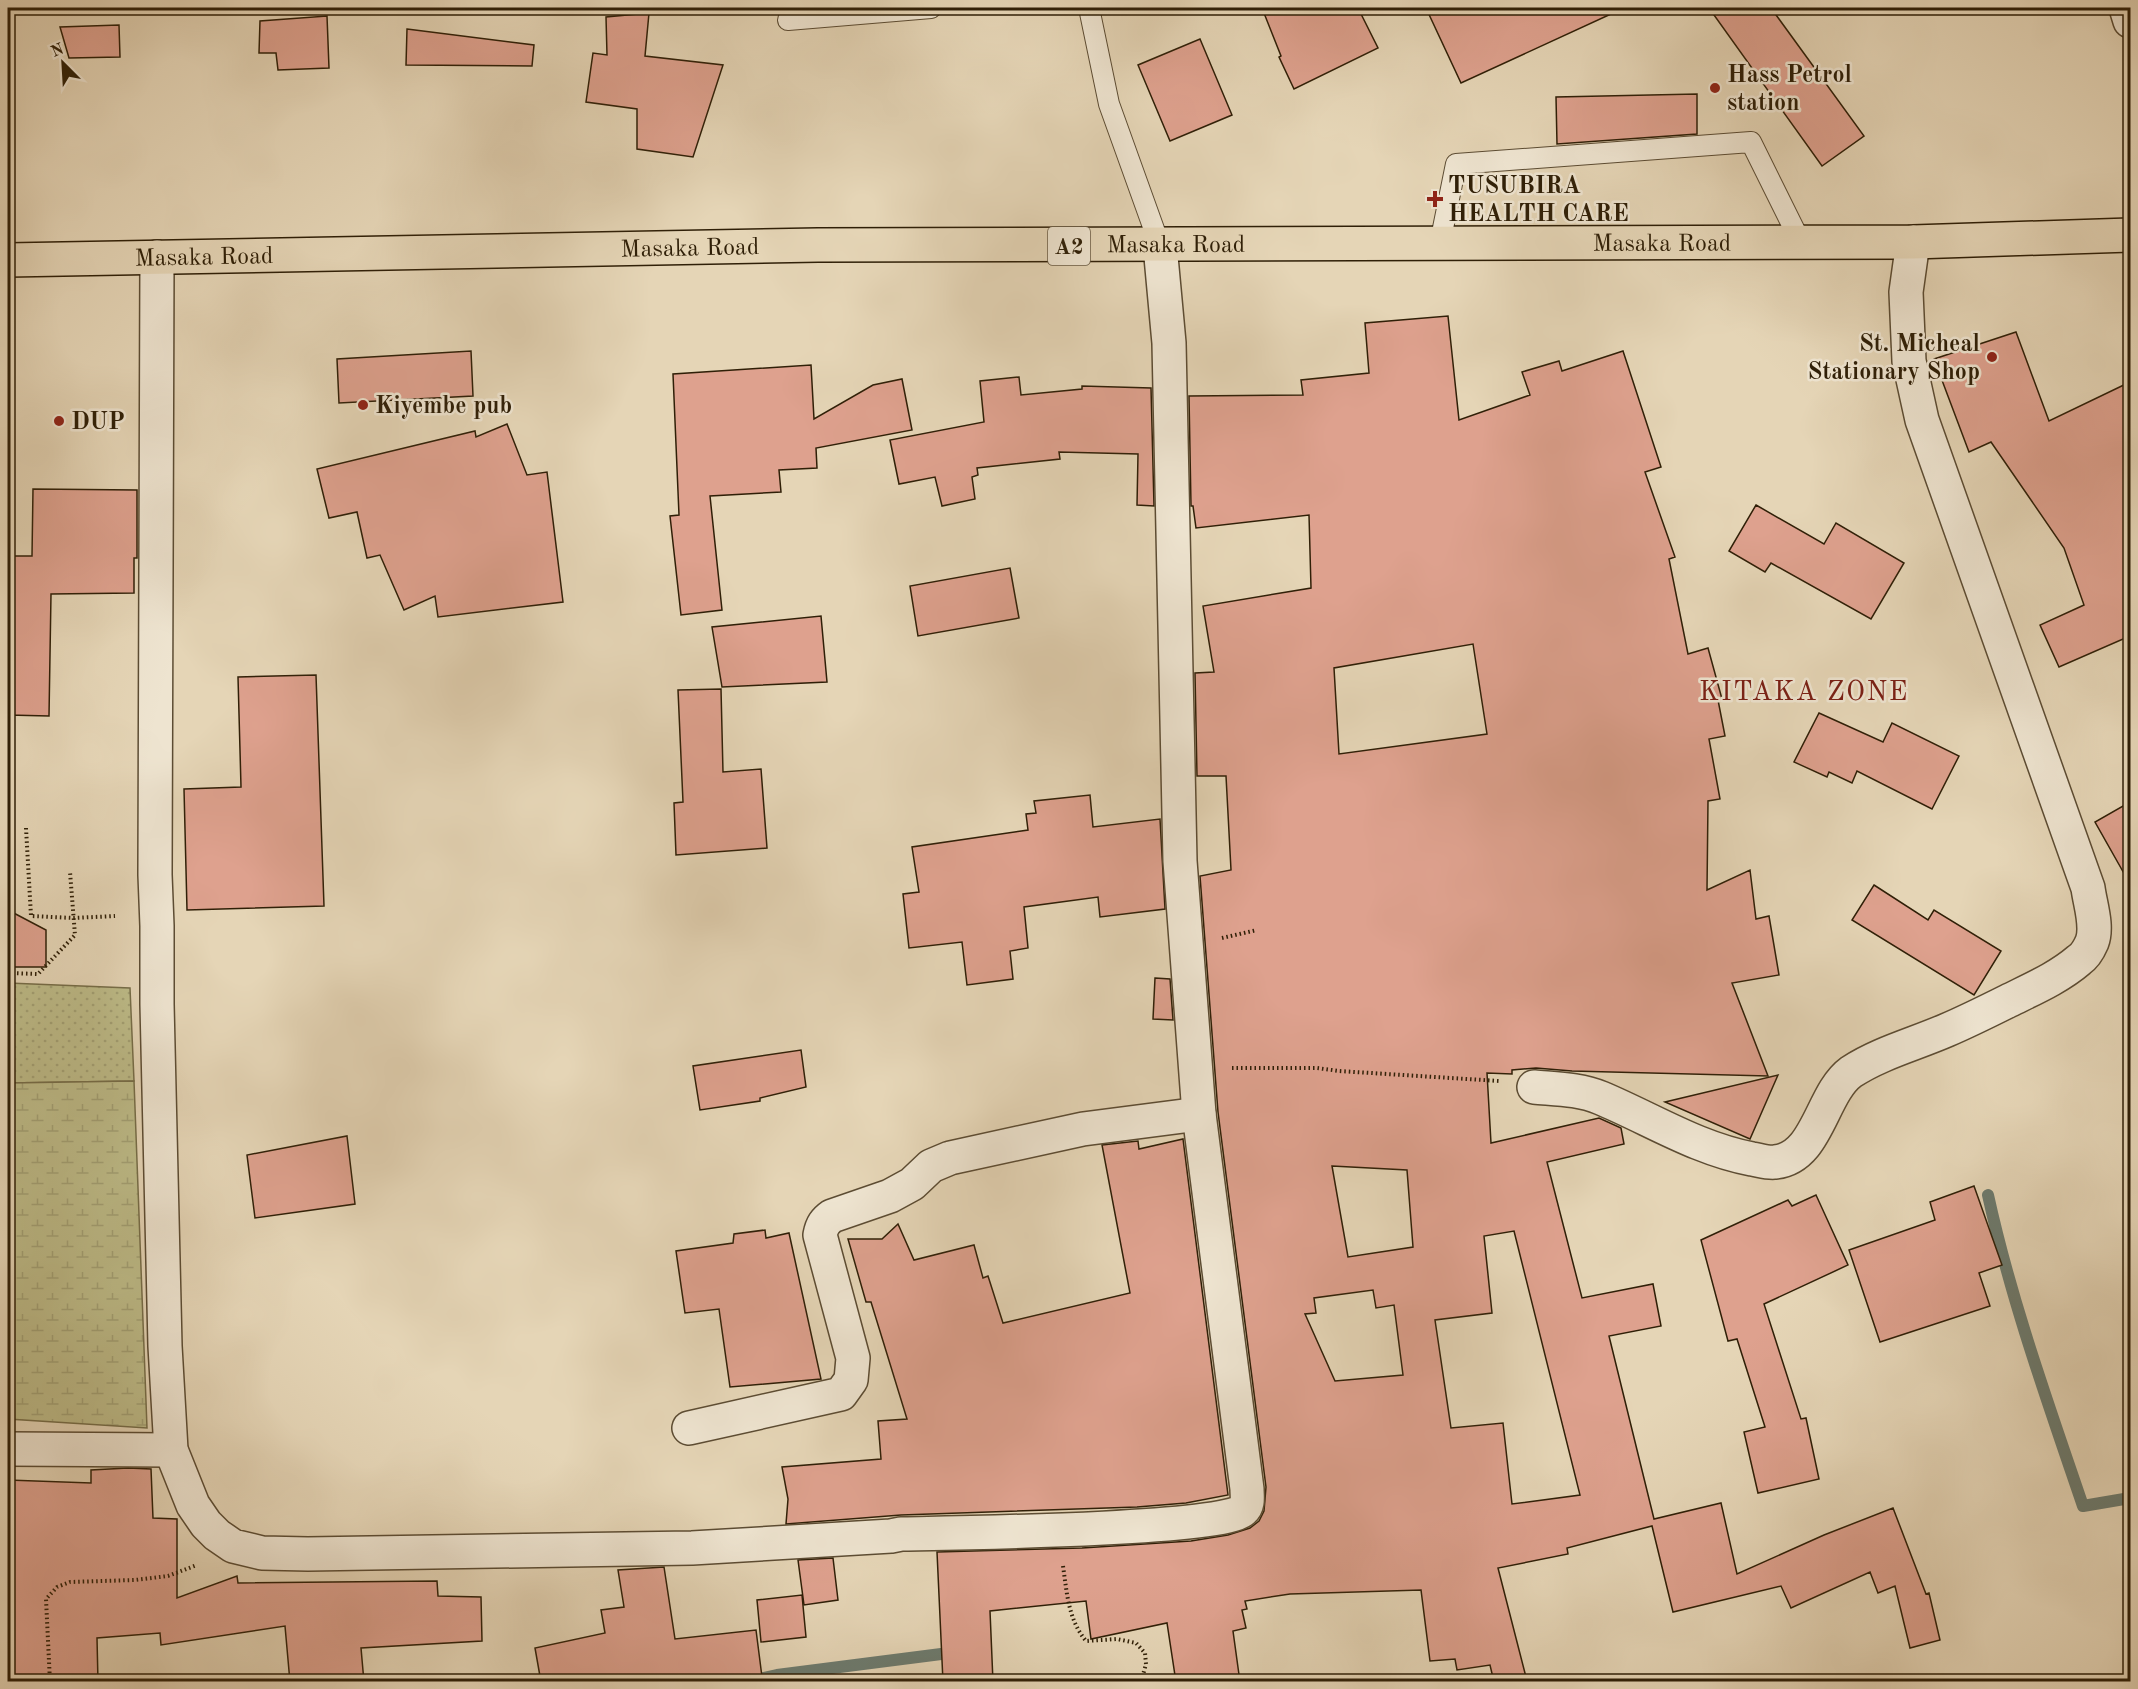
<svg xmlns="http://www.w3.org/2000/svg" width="2138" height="1689" font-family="'Old Standard TT',serif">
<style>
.grass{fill:url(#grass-dots);stroke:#766d48;stroke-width:1.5}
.wetland{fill:url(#wetland-marsh);stroke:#766d48;stroke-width:1.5}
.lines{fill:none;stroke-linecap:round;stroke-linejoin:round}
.stream{stroke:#6d7b6f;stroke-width:12}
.building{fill:#dea18e;stroke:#2f1f07;stroke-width:1.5;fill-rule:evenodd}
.service-casing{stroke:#5c4c33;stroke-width:22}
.minor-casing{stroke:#5c4c33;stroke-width:36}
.primary-casing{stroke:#2f1f07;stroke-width:36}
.path{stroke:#2f1f07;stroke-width:4;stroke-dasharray:1.5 3;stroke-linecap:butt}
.service{stroke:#eee4d0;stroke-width:20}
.minor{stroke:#eee4d0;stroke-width:33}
.primary{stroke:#e5d5b6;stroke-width:33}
.poi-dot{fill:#8f2418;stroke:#eee4d0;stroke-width:2}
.labels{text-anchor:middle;stroke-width:5;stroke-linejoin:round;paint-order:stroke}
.shield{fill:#eee4d0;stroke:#685a43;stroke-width:1.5}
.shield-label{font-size:22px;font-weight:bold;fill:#2f1f07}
.poi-label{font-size:24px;font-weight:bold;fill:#2f1f07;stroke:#eee4d0;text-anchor:start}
.street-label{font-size:24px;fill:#2f1f07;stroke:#eee4d0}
.quarter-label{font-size:27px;letter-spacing:1.5px;fill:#7a1f14;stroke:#eee4d0}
</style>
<defs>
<pattern id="grass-dots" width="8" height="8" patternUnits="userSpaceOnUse" patternTransform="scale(1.5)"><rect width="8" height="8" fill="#bdbb88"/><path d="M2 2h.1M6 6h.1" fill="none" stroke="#a3a074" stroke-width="1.8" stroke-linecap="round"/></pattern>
<pattern id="wetland-marsh" width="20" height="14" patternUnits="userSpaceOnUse" patternTransform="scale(1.5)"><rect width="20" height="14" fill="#bdbb88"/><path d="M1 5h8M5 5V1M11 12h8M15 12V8" fill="none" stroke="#a3a074"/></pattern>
</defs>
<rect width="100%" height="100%" fill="#e5d5b6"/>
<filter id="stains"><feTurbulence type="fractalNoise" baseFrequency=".00333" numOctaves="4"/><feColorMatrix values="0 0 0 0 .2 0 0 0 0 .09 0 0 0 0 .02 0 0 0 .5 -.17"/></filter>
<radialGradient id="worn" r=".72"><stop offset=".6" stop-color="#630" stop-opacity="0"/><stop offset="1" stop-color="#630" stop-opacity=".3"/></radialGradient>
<path class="grass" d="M 8,983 L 130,988 L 134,1081 L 8,1083 Z"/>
<path class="wetland" d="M 134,1081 L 147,1428 L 8,1419 L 8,1083 Z"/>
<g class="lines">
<g class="stream">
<path d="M 1988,1195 C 2011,1300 2048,1403 2083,1506 L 2130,1498"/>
<path d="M 747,1682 L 777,1675 L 949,1653"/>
</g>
</g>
<g class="building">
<path d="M 1262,8 L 1358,8 L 1378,48 L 1294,89 L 1279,57 L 1281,56 Z"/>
<path d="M 1426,8 L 1624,8 L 1461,83 Z"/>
<path d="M 1709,8 L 1771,8 L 1864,136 L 1822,166 Z"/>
<path d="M 649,13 L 645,56 L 723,65 L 693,157 L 637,149 L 637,109 L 586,102 L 593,53 L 607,55 L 606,17 Z"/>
<path d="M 327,16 L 329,68 L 278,70 L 276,53 L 259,53 L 260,21 Z"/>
<path d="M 119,25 L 120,57 L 69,58 L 60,27 Z"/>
<path d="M 407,29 L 534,45 L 532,66 L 406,65 Z"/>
<path d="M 1200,39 L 1232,115 L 1170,141 L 1138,65 Z"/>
<path d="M 1697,94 L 1697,134 L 1557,144 L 1556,97 Z"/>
<path d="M 1448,316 L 1459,420 L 1530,395 L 1522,372 L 1559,361 L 1562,371 L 1623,351 L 1661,467 L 1645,472 L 1675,557 L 1669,559 L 1688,654 L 1708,648 L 1722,699 L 1718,700 L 1725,736 L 1709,739 L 1720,799 L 1708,801 L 1707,890 L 1750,870 L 1756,919 L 1769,916 L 1779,975 L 1732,983 L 1768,1076 L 1572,1071 L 1536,1068 L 1512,1070 L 1512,1074 L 1487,1073 L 1491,1143 L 1599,1118 L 1621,1128 L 1624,1144 L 1547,1162 L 1582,1298 L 1653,1284 L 1661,1326 L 1609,1336 L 1654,1519 L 1721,1503 L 1737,1574 L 1824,1535 L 1893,1508 L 1926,1594 L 1929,1593 L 1940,1640 L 1910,1648 L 1895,1586 L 1878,1593 L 1870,1572 L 1791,1608 L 1781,1586 L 1673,1612 L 1652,1526 L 1567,1548 L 1568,1554 L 1498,1568 L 1526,1677 L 1508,1682 L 1494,1682 L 1490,1665 L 1457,1670 L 1455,1659 L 1430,1661 L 1421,1590 L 1290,1594 L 1245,1601 L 1247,1609 L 1242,1610 L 1246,1628 L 1233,1631 L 1240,1682 L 1176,1682 L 1167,1623 L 1091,1639 L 1086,1601 L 990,1611 L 993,1682 L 943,1682 L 937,1552 L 1082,1548 L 1191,1541 L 1228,1535 L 1250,1528 L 1259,1521 L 1264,1511 L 1266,1487 L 1218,1112 L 1200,876 L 1231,870 L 1226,776 L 1197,776 L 1195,673 L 1214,672 L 1203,606 L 1311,588 L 1309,515 L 1196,528 L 1193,506 L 1191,506 L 1189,396 L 1303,395 L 1301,380 L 1369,373 L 1365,323 ZM 1473,644 L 1487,734 L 1339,754 L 1334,668 ZM 1332,1166 L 1407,1170 L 1413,1247 L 1348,1257 ZM 1514,1231 L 1580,1495 L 1512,1504 L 1503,1423 L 1451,1428 L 1435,1320 L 1492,1313 L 1484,1236 ZM 1373,1290 L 1376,1308 L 1394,1305 L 1403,1375 L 1335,1381 L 1305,1314 L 1316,1313 L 1314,1298 Z"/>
<path d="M 2016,332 L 2049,421 L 2130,382 L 2130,636 L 2059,667 L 2040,625 L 2084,605 L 2064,548 L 1991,442 L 1969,452 L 1934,359 Z"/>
<path d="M 471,351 L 473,396 L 339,403 L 337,359 Z"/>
<path d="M 811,365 L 814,419 L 873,385 L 902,379 L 912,430 L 816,448 L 817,468 L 779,470 L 781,492 L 710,496 L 722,610 L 681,615 L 670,516 L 679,515 L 673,374 Z"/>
<path d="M 1019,377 L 1021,395 L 1082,389 L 1082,386 L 1151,388 L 1154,506 L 1137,505 L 1138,454 L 1059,452 L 1060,459 L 977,468 L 978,475 L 972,477 L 975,499 L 942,506 L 935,477 L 899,484 L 890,440 L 984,422 L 980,381 Z"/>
<path d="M 507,424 L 527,475 L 547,472 L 563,602 L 438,617 L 435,596 L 404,610 L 380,555 L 367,558 L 357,512 L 329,518 L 317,469 L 475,431 L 476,437 Z"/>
<path d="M 33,489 L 137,490 L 137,558 L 134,558 L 134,593 L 51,594 L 49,716 L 8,715 L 8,556 L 32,556 Z"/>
<path d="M 1756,505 L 1824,544 L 1836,523 L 1904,563 L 1871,619 L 1771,563 L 1765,572 L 1729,551 Z"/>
<path d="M 1010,568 L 1019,618 L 918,636 L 910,586 Z"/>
<path d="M 821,616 L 827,682 L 722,687 L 712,627 Z"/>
<path d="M 316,675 L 324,906 L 187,910 L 184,789 L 241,787 L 238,677 Z"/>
<path d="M 721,689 L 723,772 L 761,769 L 767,848 L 676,855 L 674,803 L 683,802 L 678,690 Z"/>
<path d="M 1819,713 L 1883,742 L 1892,723 L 1959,756 L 1932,809 L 1857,771 L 1852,783 L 1829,772 L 1827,777 L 1794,762 Z"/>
<path d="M 1090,795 L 1093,827 L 1160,819 L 1165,909 L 1100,917 L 1098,897 L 1024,907 L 1028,948 L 1010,951 L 1013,979 L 967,985 L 962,942 L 909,948 L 903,894 L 919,892 L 912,847 L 1028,830 L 1026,814 L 1036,813 L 1034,801 Z"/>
<path d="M 2130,802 L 2130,884 L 2095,822 Z"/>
<path d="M 1874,885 L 1928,920 L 1934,910 L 2001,951 L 1974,995 L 1852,920 Z"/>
<path d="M 8,910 L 46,930 L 46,967 L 8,967 Z"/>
<path d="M 1155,978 L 1170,979 L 1173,1020 L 1153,1019 Z"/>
<path d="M 801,1050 L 806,1087 L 760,1098 L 760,1101 L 700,1110 L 693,1066 Z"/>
<path d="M 1778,1075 L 1750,1139 L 1665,1102 Z"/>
<path d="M 347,1136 L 355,1204 L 255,1218 L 247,1155 Z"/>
<path d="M 1183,1139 L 1228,1495 L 1186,1503 L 1137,1507 L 901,1515 L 786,1524 L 788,1499 L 782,1467 L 881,1459 L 878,1421 L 907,1419 L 871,1302 L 866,1302 L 848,1239 L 882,1239 L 898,1224 L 914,1260 L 974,1245 L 983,1278 L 988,1276 L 1003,1323 L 1130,1293 L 1102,1145 L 1138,1141 L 1139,1149 Z"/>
<path d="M 1974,1186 L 2002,1265 L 1979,1273 L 1990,1306 L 1880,1342 L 1849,1250 L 1935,1220 L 1930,1202 Z"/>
<path d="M 1816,1195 L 1848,1265 L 1764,1304 L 1801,1419 L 1806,1418 L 1819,1479 L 1758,1493 L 1744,1432 L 1765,1427 L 1737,1339 L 1728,1341 L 1701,1240 L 1788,1200 L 1792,1206 Z"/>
<path d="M 765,1230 L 766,1238 L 789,1233 L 821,1379 L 730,1387 L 719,1309 L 685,1313 L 676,1251 L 733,1243 L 734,1234 Z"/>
<path d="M 128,1468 L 151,1469 L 153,1518 L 177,1519 L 177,1598 L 237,1576 L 238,1583 L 437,1581 L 438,1596 L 481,1597 L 482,1641 L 361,1648 L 364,1682 L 290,1682 L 285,1626 L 161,1645 L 160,1633 L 97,1638 L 98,1682 L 8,1682 L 8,1480 L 91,1483 L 91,1470 Z"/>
<path d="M 833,1558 L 838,1600 L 804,1605 L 798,1560 Z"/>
<path d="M 664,1567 L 675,1639 L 756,1630 L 762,1677 L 726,1682 L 541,1682 L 535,1648 L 605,1633 L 601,1610 L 624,1607 L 618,1570 Z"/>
<path d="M 802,1595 L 806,1637 L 761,1642 L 757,1600 Z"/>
</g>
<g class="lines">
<g class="service-casing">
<g id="service">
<path d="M 1089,8 L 1109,104 L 1160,246"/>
<path d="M 788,20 L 931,8"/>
<path d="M 1440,243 L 1456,164 L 1751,142 L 1801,243"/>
</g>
</g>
<g class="minor-casing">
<g id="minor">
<path d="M 2126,8 L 2130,21"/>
<path d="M 157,257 L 155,875 L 157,926 L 157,1004 L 165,1346 L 171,1450 L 193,1505 L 206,1524 L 217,1535 L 233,1546 L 262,1553 L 308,1554 L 692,1548 L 891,1536 L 901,1534 C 945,1533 1225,1530 1243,1510 C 1249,1505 1247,1496 1247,1489 L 1199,1114 L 1180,861 L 1169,343 L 1160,246"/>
<path d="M 1534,1087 C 1556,1089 1580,1089 1601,1098 C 1651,1119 1698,1149 1752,1159 C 1759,1160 1768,1163 1775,1162 C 1818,1158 1821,1094 1851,1072 C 1880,1053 1915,1044 1947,1030 C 1968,1021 1988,1011 2008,1001 C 2032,989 2058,978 2079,960 C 2085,956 2089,949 2092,942 C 2098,926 2090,904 2088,888 L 1922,420 L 1909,361 L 1906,292 L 1913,242"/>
<path d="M 689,1428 L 841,1394 L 851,1380 L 853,1358 L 820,1235 C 822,1225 825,1221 832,1216 L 890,1196 L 912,1184 L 931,1166 L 950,1158 L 1083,1129 L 1199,1114"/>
<path d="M 8,1449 L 171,1450"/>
</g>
</g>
<g class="primary-casing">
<g id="primary">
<path id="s1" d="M 8,260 L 818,245 L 1913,242 L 2130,235"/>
</g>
</g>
<g class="path">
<path d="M 26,828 L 31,916 L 73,918 L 115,916"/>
<path d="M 1222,938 L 1257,930"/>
<path d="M 8,973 L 38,974 L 75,935 L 70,872"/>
<path d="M 1232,1068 L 1317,1068 L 1339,1071 L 1499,1081"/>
<path d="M 1063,1566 C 1067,1593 1068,1619 1086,1641 L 1117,1639 L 1136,1643 L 1145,1653 L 1146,1664 L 1141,1682"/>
<path d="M 50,1682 L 46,1599 L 57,1587 L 70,1582 L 135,1580 L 168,1576 L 197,1565"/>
</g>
<use href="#service" class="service"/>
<use href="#minor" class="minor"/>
<use href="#primary" class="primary"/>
</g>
<g class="poi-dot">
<circle cx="1715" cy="88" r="6"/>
<path d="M1432 190h6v6h6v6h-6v6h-6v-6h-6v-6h6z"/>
<circle cx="1992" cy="357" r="6"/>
<circle cx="363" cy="405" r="6"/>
<circle cx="59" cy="421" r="6"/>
</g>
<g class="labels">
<rect class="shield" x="1048" y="227" width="42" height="38" rx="4.5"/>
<g class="shield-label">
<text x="1069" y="254">A2</text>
</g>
<g class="poi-label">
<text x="1727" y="82">Hass Petrol<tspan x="1727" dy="28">station</tspan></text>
<text x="1448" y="193">TUSUBIRA<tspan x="1448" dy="28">HEALTH CARE</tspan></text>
<text x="1980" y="351" text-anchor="end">St. Micheal<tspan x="1980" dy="28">Stationary Shop</tspan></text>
<text x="375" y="413">Kiyembe pub</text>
<text x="71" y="429">DUP</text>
</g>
<g class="street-label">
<text dy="8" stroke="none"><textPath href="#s1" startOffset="1654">Masaka Road</textPath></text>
<text dy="8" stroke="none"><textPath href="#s1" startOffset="1168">Masaka Road</textPath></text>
<text dy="8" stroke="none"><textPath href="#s1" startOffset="682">Masaka Road</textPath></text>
<text dy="8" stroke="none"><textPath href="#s1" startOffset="196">Masaka Road</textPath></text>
</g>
<g class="quarter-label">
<text x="1804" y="700">KITAKA ZONE</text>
</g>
</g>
<rect width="2138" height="1689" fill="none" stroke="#e5d5b6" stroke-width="30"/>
<rect x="9" y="9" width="2120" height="1671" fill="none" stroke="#2f1f07" stroke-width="3"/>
<rect x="15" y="15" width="2108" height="1659" fill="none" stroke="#2f1f07" stroke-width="1.5"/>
<g transform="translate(63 63) rotate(336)" stroke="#eee4d0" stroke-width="4.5" paint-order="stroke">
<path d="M0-4.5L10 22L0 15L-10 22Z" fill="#2f1f07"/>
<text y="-9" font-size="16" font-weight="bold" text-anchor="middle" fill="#2f1f07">N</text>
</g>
<rect width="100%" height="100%" filter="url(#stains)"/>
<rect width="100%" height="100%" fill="url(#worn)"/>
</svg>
